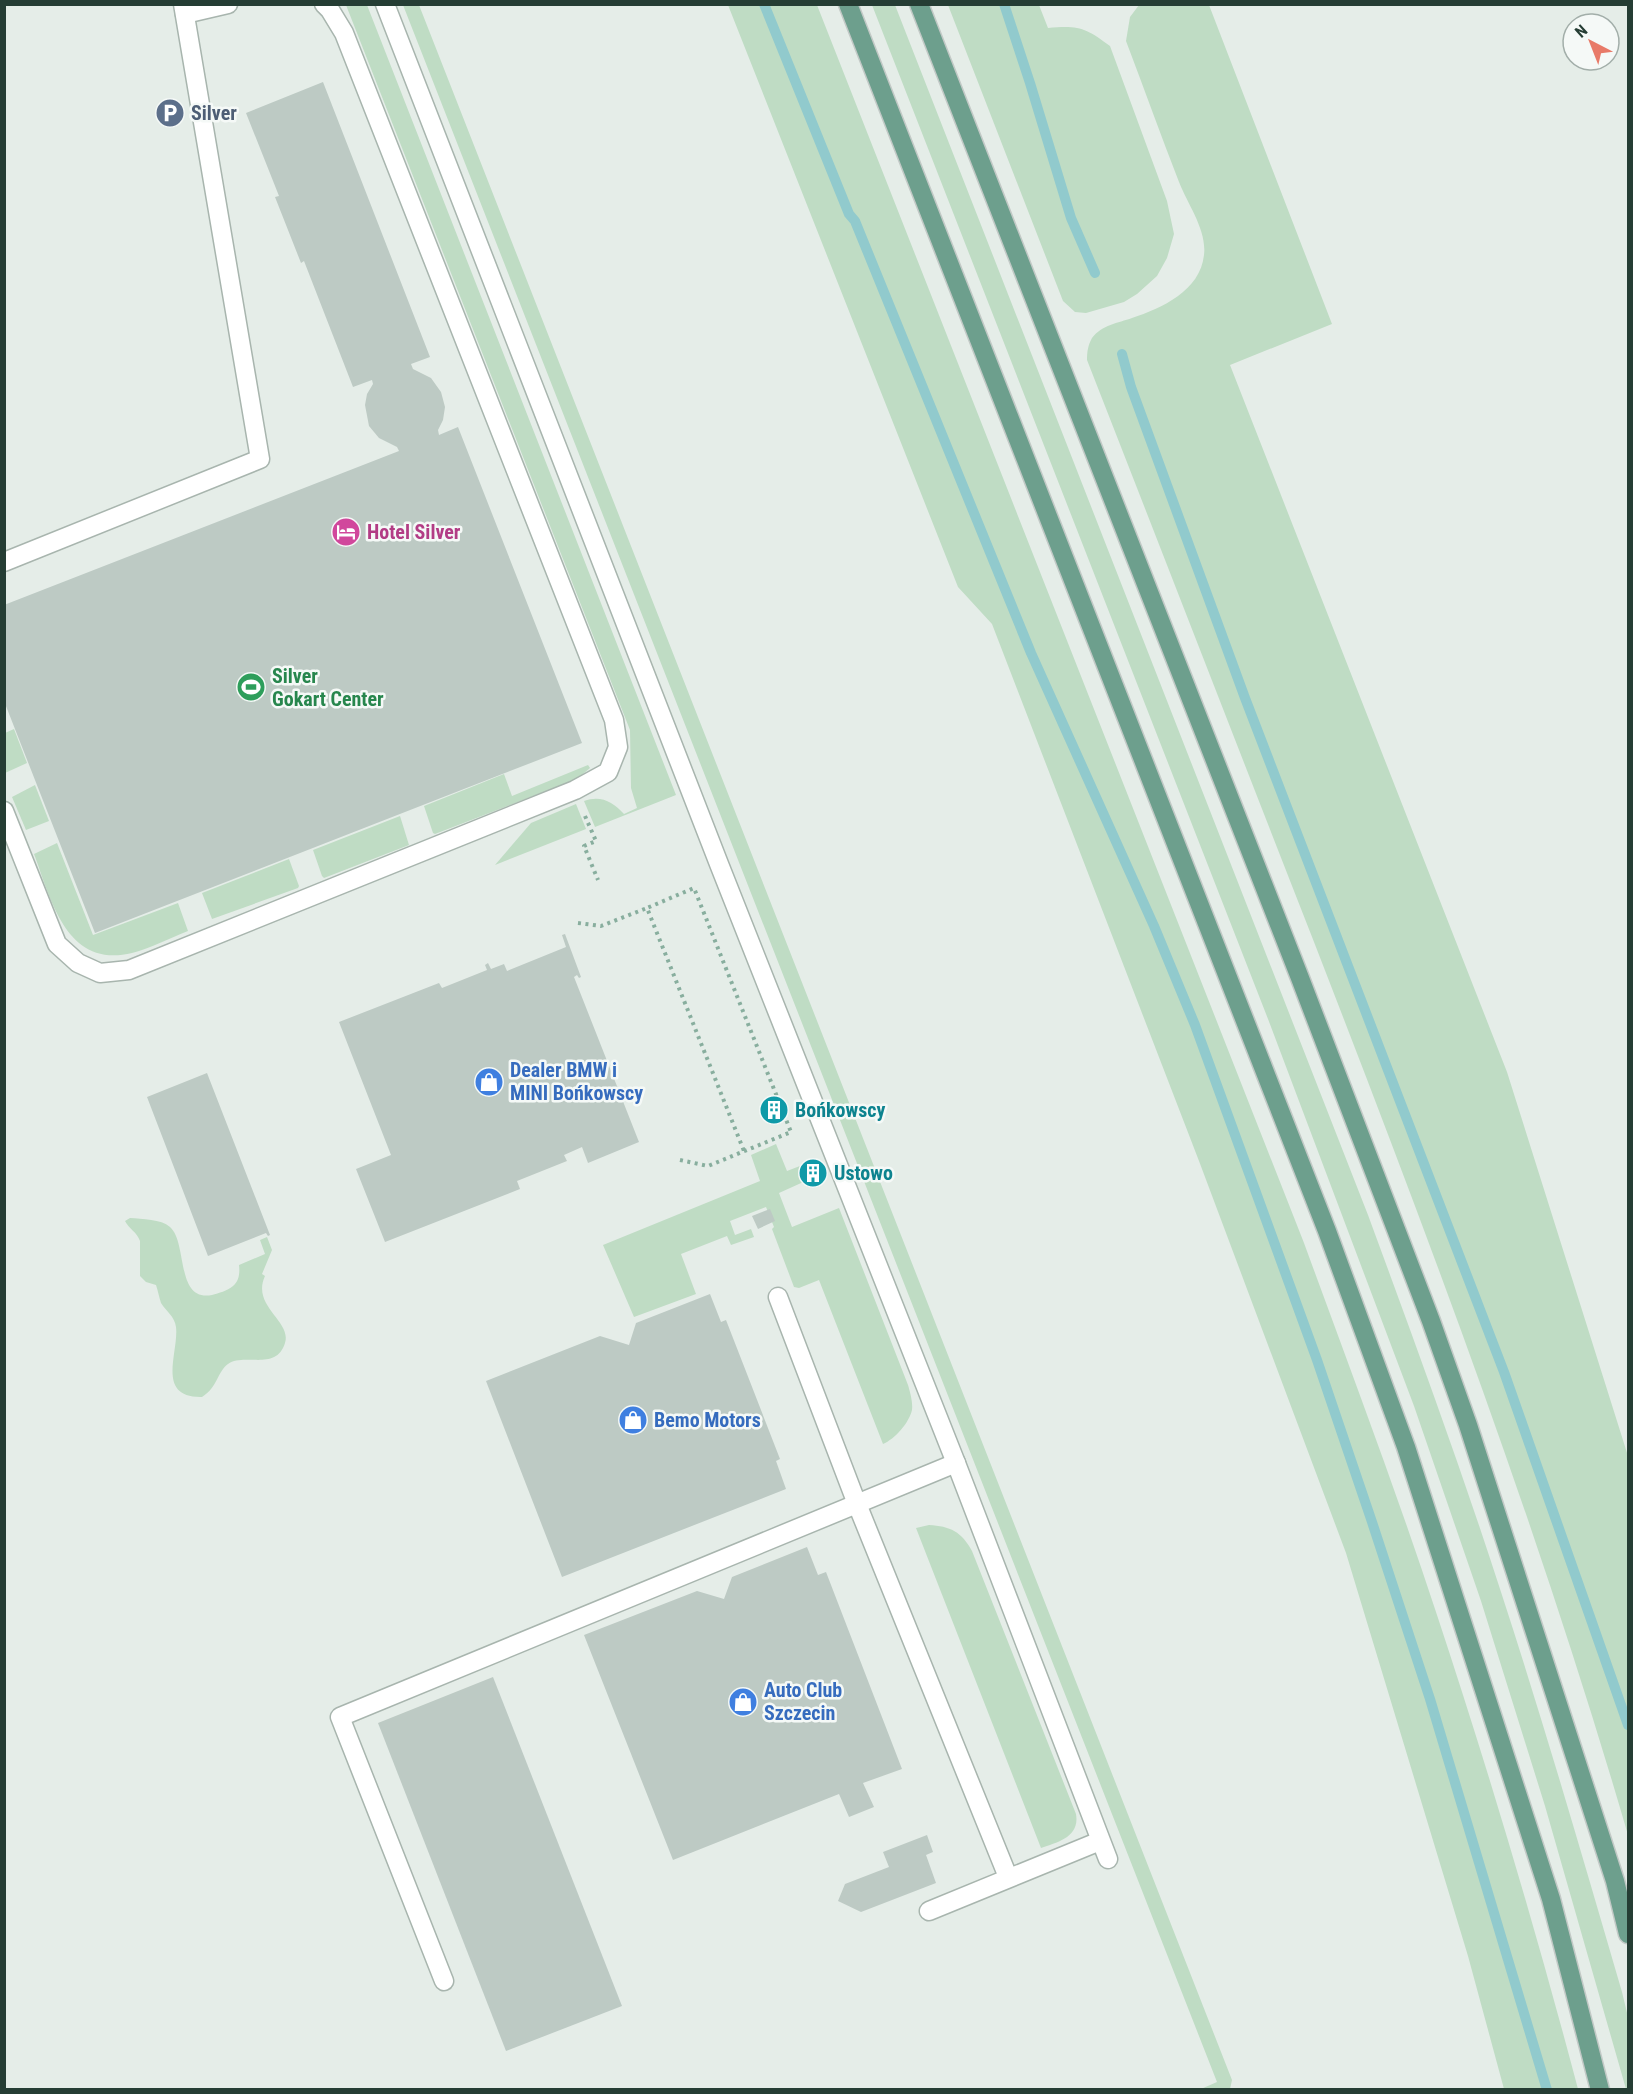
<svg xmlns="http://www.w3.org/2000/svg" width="1633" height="2094" font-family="'Roboto Condensed',sans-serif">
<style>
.green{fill:#bfdcc4}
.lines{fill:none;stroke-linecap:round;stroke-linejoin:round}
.stream{stroke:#91cacd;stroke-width:10}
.building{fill:#bdcac4}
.minor-casing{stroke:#a8b5ae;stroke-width:21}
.major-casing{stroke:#c2c9c6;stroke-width:21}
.path{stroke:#88ae9e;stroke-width:4;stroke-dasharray:3 4.5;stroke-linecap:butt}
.minor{stroke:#fff;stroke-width:18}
.major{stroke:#6d9f8d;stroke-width:18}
.labels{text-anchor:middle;stroke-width:5;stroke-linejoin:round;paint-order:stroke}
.service-label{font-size:20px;font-weight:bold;fill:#4e5e75;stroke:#f5f9f7;text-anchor:start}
.hotel-label{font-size:20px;font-weight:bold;fill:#b23c85;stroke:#f5f9f7;text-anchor:start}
.leisure-label{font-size:20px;font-weight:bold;fill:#27864d;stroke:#f5f9f7;text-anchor:start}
.shop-label{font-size:20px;font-weight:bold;fill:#366cbe;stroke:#f5f9f7;text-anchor:start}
.culture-label{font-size:20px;font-weight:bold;fill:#0d838f;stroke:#f5f9f7;text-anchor:start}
</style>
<rect width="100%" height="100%" fill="#e5ede8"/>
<g class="green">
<path d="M 346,5 L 367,5 L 676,795 L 595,827 L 584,801 C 601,795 613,802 624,814 L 637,808 L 631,788 L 630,730 Z"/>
<path d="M 403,5 L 419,5 L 1232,2080 L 1230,2089 L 1201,2089 L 1217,2082 Z"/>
<path d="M 728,5 L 817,5 L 1304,1243 C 1349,1366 1396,1490 1437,1615 C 1489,1772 1536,1930 1578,2089 L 1504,2089 L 1468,1956 L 1346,1553 L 1199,1161 L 992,624 L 958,587 Z"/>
<path d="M 872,5 L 895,5 L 1368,1215 C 1414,1340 1460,1465 1501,1592 C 1544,1724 1583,1858 1622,1992 L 1628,2017 L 1628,2089 L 1626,2089 L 1545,1806 L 1481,1601 L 1414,1406 L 1268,1019 Z"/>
<path d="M 948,5 L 1039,5 L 1048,28 C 1079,25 1086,28 1110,46 L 1167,201 L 1174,234 L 1167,258 L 1157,276 L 1137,294 L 1124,302 L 1086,313 L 1075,312 L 1063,301 Z"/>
<path d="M 1139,5 L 1209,5 L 1332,324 L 1230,365 L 1507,1072 L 1628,1456 L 1628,1835 C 1540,1532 1428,1236 1314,942 C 1238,748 1163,554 1087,360 C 1087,352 1088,345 1092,338 C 1102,325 1118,323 1132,318 C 1162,308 1200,291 1204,255 C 1207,230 1188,205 1179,182 C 1161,136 1144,88 1126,41 L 1130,17 Z"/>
<path d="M 14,729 L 27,763 L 5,773 L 5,733 Z"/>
<path d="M 588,765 L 590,768 L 577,779 L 435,834 L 433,833 L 424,806 L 504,774 L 512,796 Z"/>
<path d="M 35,785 L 49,821 L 26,830 L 12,797 Z"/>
<path d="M 576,804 L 586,829 L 495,865 L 531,823 Z"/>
<path d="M 400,816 L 409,845 L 324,878 L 322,876 L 313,850 Z"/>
<path d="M 57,843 L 93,935 L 178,903 L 188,931 C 170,938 151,948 132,953 C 66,969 51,899 34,854 Z"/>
<path d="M 289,859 L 299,886 L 298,888 L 212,919 L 202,893 Z"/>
<path d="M 776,1144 L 787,1171 L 818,1159 L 826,1173 L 818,1177 L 813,1166 L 806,1169 L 810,1179 L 779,1193 L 792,1227 L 839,1208 L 908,1385 C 910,1392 913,1402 912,1410 C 909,1423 895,1439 883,1444 L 819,1280 L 799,1288 L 794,1287 L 772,1229 L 774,1227 L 766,1207 L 730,1221 L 735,1235 L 751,1229 L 754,1237 L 731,1245 L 727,1236 L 681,1254 L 696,1294 L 634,1317 L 603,1245 L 760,1181 L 751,1155 Z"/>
<path d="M 130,1218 C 142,1219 161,1219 170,1227 C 188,1243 175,1302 212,1295 C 219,1293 227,1291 233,1286 C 239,1281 240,1273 239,1265 L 265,1254 L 260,1240 L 267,1237 L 272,1250 L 262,1274 L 265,1276 C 251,1306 292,1321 285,1343 C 276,1372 244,1352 228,1364 C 217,1372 218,1387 202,1397 C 155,1398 179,1353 176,1327 C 175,1317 166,1311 161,1303 C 159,1297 158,1291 156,1285 L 146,1282 L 140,1276 L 140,1241 C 137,1232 129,1229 125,1221 Z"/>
<path d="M 929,1525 C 950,1526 962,1532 972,1551 L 1076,1814 C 1080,1837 1058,1842 1041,1848 L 916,1528 Z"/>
</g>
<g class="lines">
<g class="stream">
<path d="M 764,4 L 849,214 L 855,221 L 1031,653 L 1154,926 L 1195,1025 L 1317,1360 L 1372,1522 L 1430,1699 L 1547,2090"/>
<path d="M 1004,4 L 1030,83 L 1071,218 L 1095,273"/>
<path d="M 1122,354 L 1131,387 L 1245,698 L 1504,1372 L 1628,1725"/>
</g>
</g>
<g class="building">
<path d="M 323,82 L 430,357 L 411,364 L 413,369 L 431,378 L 441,392 L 445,407 L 443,420 L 438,430 L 439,435 L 458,427 L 582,743 L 95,933 L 4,701 L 4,605 L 399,451 L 397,447 L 379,438 L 369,426 L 365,405 L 367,394 L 373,384 L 372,380 L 353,387 L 304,261 L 301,263 L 275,197 L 279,196 L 246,113 Z"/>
<path d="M 565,934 L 581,977 L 579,978 L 577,975 L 574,977 L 639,1142 L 588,1163 L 582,1147 L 564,1155 L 567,1161 L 517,1181 L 520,1189 L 385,1242 L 356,1169 L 391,1155 L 339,1022 L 439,983 L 442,988 L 487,970 L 485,965 L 488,963 L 491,969 L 504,964 L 507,971 L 566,947 L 562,935 Z"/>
<path d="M 207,1073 L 270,1235 L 268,1236 L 266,1233 L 208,1256 L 147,1097 Z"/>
<path d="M 779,1103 L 783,1113 L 768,1118 L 764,1108 Z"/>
<path d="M 770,1209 L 775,1221 L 758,1229 L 752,1216 Z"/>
<path d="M 710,1294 L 721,1322 L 726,1320 L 780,1459 L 776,1461 L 786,1489 L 562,1577 L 486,1381 L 600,1336 L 629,1345 L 636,1323 Z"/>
<path d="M 807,1547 L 818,1575 L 826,1572 L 902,1769 L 863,1783 L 874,1807 L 849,1817 L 839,1794 L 673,1860 L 584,1635 L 697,1591 L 724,1599 L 732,1577 Z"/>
<path d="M 493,1677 L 622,2006 L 506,2051 L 378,1723 Z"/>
<path d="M 927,1835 L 933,1852 L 926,1855 L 936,1883 L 861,1912 L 838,1901 L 845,1884 L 889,1867 L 883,1852 Z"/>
</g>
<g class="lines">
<g class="minor-casing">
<g id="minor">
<path d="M 385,4 L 719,864 L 956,1463 L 1108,1859"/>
<path d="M 185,14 L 228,4"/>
<path d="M 4,562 L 260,459 L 183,4"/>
<path d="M 4,811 L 57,944 L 78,963 L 100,973 L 129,970 L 575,790 L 608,772 L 618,747 L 614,720 L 344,33 L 330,10 L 324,4"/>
<path d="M 778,1297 L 857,1504 L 1008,1877"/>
<path d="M 929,1911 L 1100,1841"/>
<path d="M 444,1981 L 340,1717 L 956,1463"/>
</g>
</g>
<g class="major-casing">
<g id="major">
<path d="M 848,4 L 1327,1231 L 1406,1447 L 1551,1899 L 1600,2090"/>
<path d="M 919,4 L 1300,978 L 1431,1321 L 1468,1425 L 1615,1881 L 1628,1934"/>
</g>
</g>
<g class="path">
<path d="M 585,816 L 596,841 L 584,846 L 598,880"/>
<path d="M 578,923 L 601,926 L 647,908"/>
<path d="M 680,1160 L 708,1166 L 791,1132 L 694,888 L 647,908 L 744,1151"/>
</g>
<use href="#minor" class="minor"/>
<use href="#major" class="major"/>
</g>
<defs>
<g id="parking-disc" transform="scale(1.5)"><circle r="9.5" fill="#5c6f8a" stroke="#f5f9f7"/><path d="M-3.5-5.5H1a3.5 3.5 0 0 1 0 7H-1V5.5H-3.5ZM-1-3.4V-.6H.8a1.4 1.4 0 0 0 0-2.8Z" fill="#fff"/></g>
<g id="hotel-disc" transform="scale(1.5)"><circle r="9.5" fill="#d1479c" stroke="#f5f9f7"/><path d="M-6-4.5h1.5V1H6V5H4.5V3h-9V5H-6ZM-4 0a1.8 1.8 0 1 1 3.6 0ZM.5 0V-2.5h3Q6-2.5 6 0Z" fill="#fff"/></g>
<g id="stadium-disc" transform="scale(1.5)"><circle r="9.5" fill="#2e9e5b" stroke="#f5f9f7"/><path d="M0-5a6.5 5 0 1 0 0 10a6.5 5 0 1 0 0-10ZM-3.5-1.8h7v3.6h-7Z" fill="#fff"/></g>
<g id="shop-disc" transform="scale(1.5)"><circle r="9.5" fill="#3f7fe0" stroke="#f5f9f7"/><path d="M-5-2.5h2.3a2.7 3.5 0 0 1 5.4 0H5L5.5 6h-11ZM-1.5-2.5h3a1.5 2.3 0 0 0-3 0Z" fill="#fff"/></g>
<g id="building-disc" transform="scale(1.5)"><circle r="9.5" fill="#0f9aa8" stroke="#f5f9f7"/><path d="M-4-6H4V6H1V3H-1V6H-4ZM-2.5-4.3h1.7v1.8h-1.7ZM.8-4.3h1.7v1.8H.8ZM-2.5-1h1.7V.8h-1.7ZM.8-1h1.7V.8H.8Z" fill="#fff"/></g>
</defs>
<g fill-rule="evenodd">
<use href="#parking-disc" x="170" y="113"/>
<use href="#hotel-disc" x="346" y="532"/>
<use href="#stadium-disc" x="251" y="687"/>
<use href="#shop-disc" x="489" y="1082"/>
<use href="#building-disc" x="774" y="1110"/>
<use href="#building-disc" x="813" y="1173"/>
<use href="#shop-disc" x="633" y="1420"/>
<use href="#shop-disc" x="743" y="1702"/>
</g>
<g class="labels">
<g class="service-label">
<text x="191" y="120">Silver</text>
</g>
<g class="hotel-label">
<text x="367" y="539">Hotel Silver</text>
</g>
<g class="leisure-label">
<text x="272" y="683">Silver<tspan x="272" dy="23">Gokart Center</tspan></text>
</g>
<g class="shop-label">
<text x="510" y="1077">Dealer BMW i<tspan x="510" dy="23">MINI Bońkowscy</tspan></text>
<text x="654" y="1427">Bemo Motors</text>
<text x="764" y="1697">Auto Club<tspan x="764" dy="23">Szczecin</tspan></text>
</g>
<g class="culture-label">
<text x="795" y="1117">Bońkowscy</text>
<text x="834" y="1180">Ustowo</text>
</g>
</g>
<rect width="1633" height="2094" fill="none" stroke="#253d34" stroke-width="12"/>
<g transform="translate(1591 42) rotate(318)"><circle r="28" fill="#f5f9f7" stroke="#a2aea9" stroke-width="1.5"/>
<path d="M0-4.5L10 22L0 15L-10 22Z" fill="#e87a68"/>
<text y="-9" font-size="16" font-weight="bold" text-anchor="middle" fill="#253d34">N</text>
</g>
</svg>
